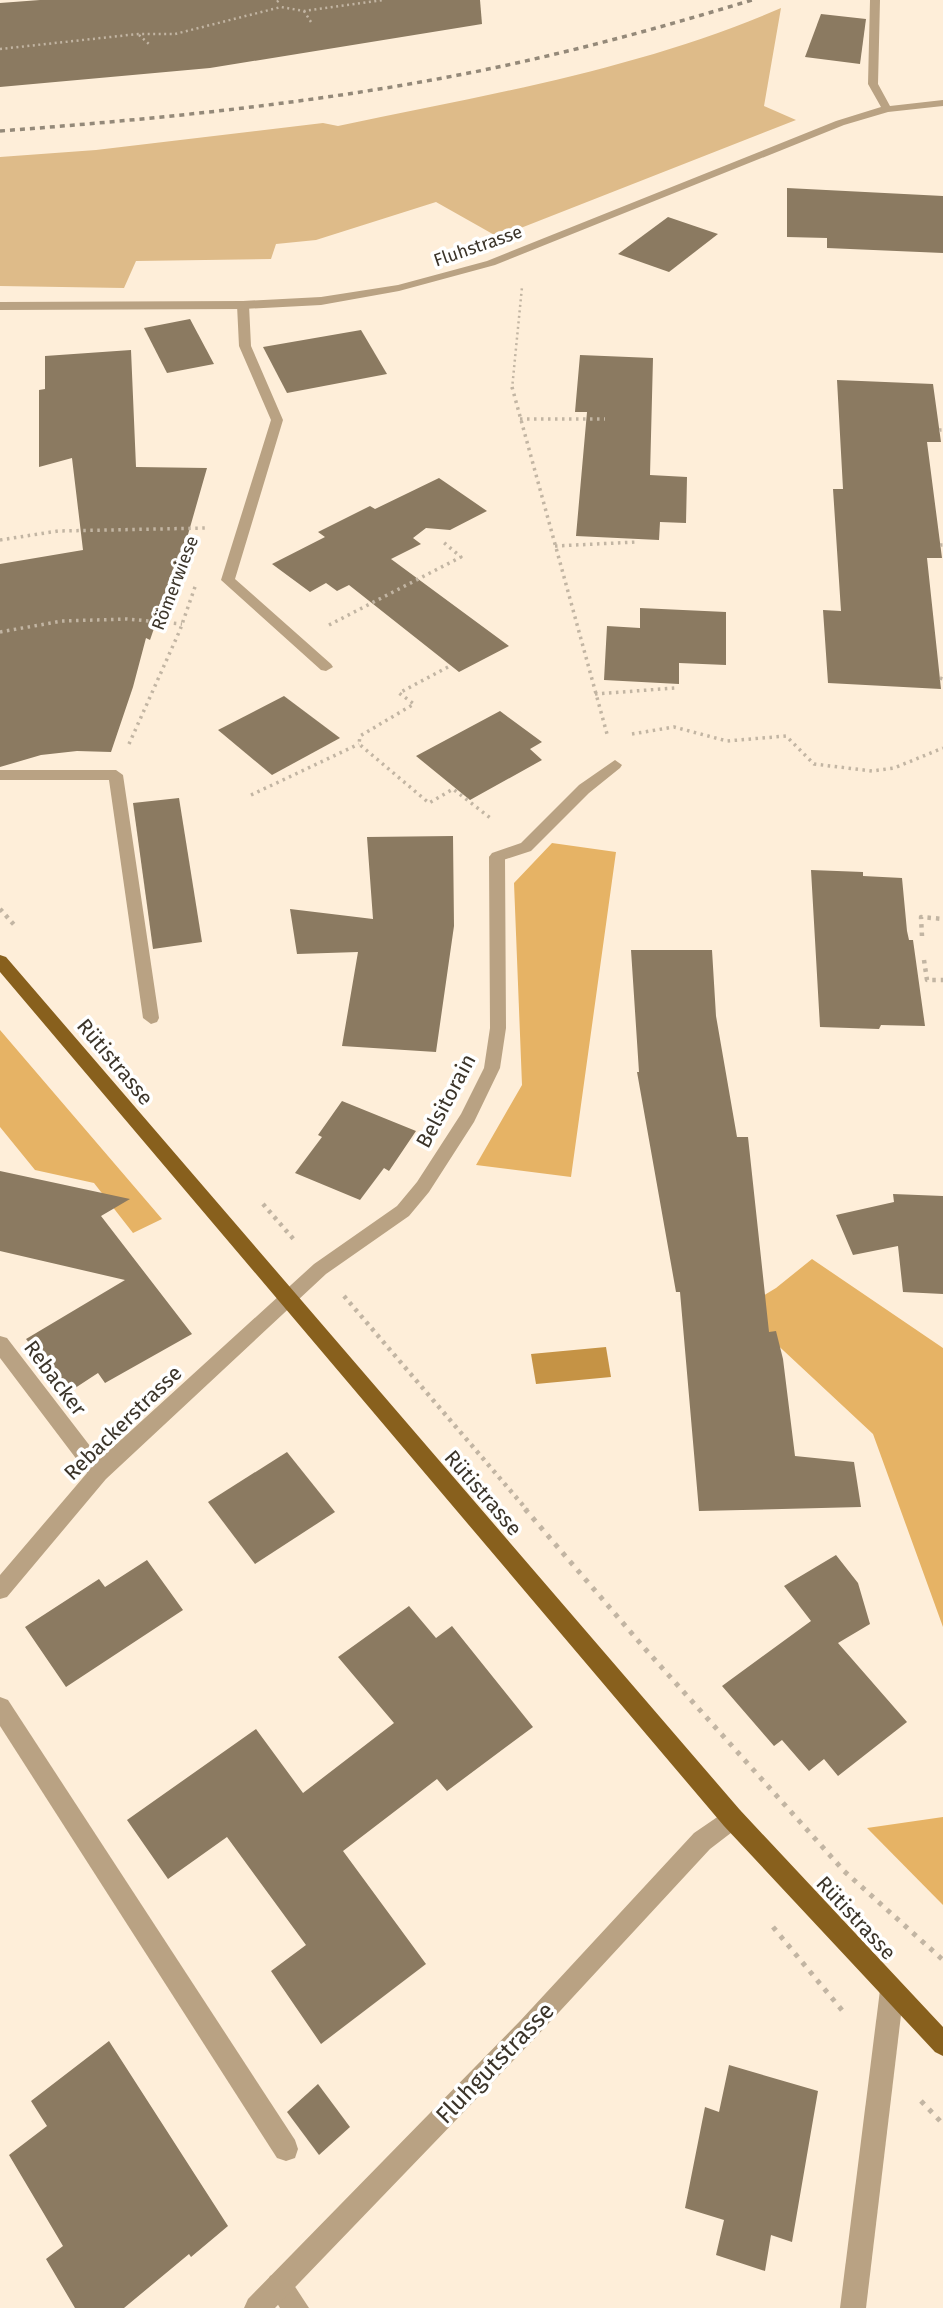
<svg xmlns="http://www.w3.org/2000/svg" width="943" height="2308" font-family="'Fira Sans',sans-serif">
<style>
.green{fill:#debb89}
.forest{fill:#e6b365}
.water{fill:#c59345}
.building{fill:#8b7a61}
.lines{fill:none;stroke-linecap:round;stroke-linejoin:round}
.path-far3{stroke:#c2b5a3;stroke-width:2.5;stroke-dasharray:2 3.5;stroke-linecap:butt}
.path-far2{stroke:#c2b5a3;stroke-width:3.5;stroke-dasharray:2.5 4.5;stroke-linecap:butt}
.path-far1{stroke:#c2b5a3;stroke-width:4.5;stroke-dasharray:3.5 5;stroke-linecap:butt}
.path{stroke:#c2b5a3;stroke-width:5;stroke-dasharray:4.5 7;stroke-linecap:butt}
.service{fill:#b9a283;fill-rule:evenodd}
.minor{fill:#b9a283;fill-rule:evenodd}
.primary{fill:#88601d;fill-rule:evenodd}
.rail{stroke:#948979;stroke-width:3.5;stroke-dasharray:5 5;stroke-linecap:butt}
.labels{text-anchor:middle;stroke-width:7;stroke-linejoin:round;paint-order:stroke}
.far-street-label{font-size:18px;fill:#3b3429;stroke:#fff}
.street-label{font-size:21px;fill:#3b3429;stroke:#fff}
.near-street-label{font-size:24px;fill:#3b3429;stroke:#fff}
</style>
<rect width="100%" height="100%" fill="#feeed9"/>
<path class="green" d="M 781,8 L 764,106 L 796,120 L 498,237 L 436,202 L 316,240 L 276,244 L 271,259 L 136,261 L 124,288 L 0,286 L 0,157 L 96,150 L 323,123 L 338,126 C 487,95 640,69 781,8 Z"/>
<g class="forest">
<path d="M 552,843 L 616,852 L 571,1177 L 476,1165 L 522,1085 L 514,883 Z"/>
<path d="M 0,1030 L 162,1219 L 133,1233 L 94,1183 L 35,1170 L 0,1127 Z"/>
<path d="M 812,1259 L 943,1348 L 943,1627 L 873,1434 L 740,1310 L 776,1288 Z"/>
<path d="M 943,1817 L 943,1905 L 867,1828 Z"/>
</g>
<path class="water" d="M 606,1347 L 611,1377 L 536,1384 L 531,1354 Z"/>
<g class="building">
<path d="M 40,0 L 480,0 L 482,24 L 210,68 L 0,87 L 0,3 Z"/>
<path d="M 821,14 L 866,19 L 860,64 L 805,57 Z"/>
<path d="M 787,188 L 943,196 L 943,253 L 827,248 L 827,238 L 787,237 Z"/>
<path d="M 668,217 L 718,234 L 669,272 L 618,254 Z"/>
<path d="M 190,319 L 214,364 L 167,373 L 144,328 Z"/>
<path d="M 361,330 L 387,374 L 287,393 L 263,347 Z"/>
<path d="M 131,350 L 136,467 L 207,468 L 181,559 L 165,608 L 161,608 L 150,640 L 146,638 L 133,687 L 111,752 L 77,751 L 41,755 L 0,767 L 0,564 L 83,550 L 72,458 L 39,467 L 39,390 L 45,389 L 45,356 Z"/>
<path d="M 580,355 L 653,358 L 650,475 L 687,477 L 686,523 L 660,522 L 659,540 L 576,536 L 587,412 L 575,412 Z"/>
<path d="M 837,380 L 933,384 L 941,442 L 927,442 L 942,558 L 927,558 L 941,689 L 828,683 L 823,610 L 841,611 L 833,489 L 843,489 Z"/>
<path d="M 439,478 L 487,511 L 450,530 L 426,528 L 413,538 L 421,544 L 391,559 L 509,646 L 459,672 L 349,585 L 337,591 L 326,583 L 310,592 L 272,564 L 325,537 L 318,532 L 370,506 L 375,509 Z"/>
<path d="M 640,608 L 726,612 L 726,665 L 679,663 L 679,684 L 604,680 L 607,626 L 640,628 Z"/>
<path d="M 284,696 L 340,738 L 272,775 L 218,730 Z"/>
<path d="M 500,711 L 542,742 L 530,749 L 542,760 L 470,800 L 416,756 Z"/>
<path d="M 179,798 L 202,942 L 153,949 L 133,803 Z"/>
<path d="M 453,836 L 454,926 L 436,1052 L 342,1046 L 358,952 L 297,954 L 290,909 L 373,919 L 367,837 Z"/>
<path d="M 811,870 L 863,872 L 863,876 L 902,878 L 907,931 L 909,940 L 913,940 L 925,1026 L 881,1025 L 879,1029 L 820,1027 Z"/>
<path d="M 631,950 L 712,950 L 716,1016 L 737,1137 L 748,1137 L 769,1332 L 776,1331 L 783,1359 L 795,1456 L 854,1462 L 861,1507 L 699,1511 L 680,1292 L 676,1292 L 637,1072 L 639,1072 Z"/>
<path d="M 342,1101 L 416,1131 L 389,1171 L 384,1168 L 360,1200 L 295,1173 L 322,1137 L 318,1135 Z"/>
<path d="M 0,1171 L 130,1199 L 101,1216 L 192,1334 L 105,1383 L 98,1373 L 69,1392 L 26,1339 L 125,1280 L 0,1251 Z"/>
<path d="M 893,1194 L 943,1196 L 943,1294 L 903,1292 L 898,1246 L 853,1255 L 836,1215 L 894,1202 Z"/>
<path d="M 287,1452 L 335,1512 L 255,1564 L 208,1502 Z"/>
<path d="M 836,1555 L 858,1583 L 870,1624 L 838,1643 L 907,1722 L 838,1776 L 824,1759 L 809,1771 L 782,1740 L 774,1746 L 722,1686 L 811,1621 L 784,1586 Z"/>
<path d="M 147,1560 L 183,1610 L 66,1687 L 25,1627 L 99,1579 L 105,1587 Z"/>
<path d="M 409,1606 L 436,1638 L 452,1626 L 533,1727 L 447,1791 L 437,1779 L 343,1851 L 426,1964 L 321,2044 L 271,1971 L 306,1945 L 227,1837 L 168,1879 L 127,1820 L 256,1729 L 303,1793 L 394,1723 L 338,1657 Z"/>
<path d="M 109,2041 L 228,2226 L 191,2257 L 189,2254 L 124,2308 L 75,2308 L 46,2259 L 63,2246 L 9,2155 L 47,2126 L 31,2101 Z"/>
<path d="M 729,2065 L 818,2091 L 792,2242 L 771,2235 L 765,2271 L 716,2255 L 724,2220 L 685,2208 L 705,2107 L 719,2112 Z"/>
<path d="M 318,2084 L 350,2127 L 319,2155 L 287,2112 Z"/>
</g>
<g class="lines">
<g class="path-far3">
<path d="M 277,2 L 279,0"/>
<path d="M 304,11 L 311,22"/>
<path d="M 139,35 L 149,44"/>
<path d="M 0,49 L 138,34 L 175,34 L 281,7 L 304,11 L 384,0"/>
<path d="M 512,389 L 522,287"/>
</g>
<g class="path-far2">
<path d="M 512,387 L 607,734"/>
<path d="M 520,419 L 605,419"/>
<path d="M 939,430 L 943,430"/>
<path d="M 0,540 L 58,531 L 208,528"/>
<path d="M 940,545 L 943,545"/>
<path d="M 555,546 L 637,542"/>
<path d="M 329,625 L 461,557 L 442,541"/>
<path d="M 0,632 L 62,621 L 127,619 L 182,624"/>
<path d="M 448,667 L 399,693 L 414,704 L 360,736 L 359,744 L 429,803 L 453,789 L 493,820"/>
<path d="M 940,678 L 943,679"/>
<path d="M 595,694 L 675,688"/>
<path d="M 632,734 L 674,727 L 727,741 L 786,736 L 814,764 L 872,771 L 894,768 L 943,748"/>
<path d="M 129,744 L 180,630 L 196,584"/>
<path d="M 251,795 L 359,744"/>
</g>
<g class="path-far1">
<path d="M 0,909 L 17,928"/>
<path d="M 922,936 L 921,917 L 943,919"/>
<path d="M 924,960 L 927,980 L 943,980"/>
<path d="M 263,1204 L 296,1242"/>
<path d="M 344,1296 L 527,1510"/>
</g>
<g class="path">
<path d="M 525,1509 L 647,1651 L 844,1871 L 943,1960"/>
<path d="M 773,1927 L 846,2015"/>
<path d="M 921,2101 L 943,2124"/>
</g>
<g class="service">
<path d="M 243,301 L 249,305 L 251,346 L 283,420 L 235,579 L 331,664 L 333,667 L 326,671 L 321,670 L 221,580 L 271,420 L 239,346 L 237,305 Z"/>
<path d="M 615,760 L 622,765 L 620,768 L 589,793 L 531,851 L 497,862 L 492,861 L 489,857 L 492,853 L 521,843 L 579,785 Z"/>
<path d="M 0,770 L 116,770 L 123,775 L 159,1018 L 157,1022 L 151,1024 L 143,1018 L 109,780 L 0,780 Z"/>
<path d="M 0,1697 L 8,1700 L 295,2140 L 298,2149 L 295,2158 L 286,2161 L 277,2158 L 0,1726 Z"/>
<path d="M 892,1978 L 900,1982 L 904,1990 L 866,2308 L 840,2308 L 880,1990 L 884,1982 Z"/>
<path d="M 279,2272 L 288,2276 L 309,2308 L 280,2308 L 266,2285 L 270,2276 Z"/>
</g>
<g class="minor">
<path d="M 870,0 L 880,0 L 878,84 L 890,106 L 943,100 L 943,106 L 888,112 L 844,125 L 495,265 L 399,291 L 321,305 L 243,309 L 0,310 L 0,302 L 243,301 L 321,297 L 398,285 L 487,261 L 836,121 L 881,107 L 868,84 Z"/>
<path d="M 497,852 L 505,857 L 506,1028 L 500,1068 L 474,1122 L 429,1192 L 409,1216 L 326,1274 L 106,1479 L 7,1597 L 0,1599 L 0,1575 L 87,1473 L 0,1358 L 0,1336 L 7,1338 L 100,1459 L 314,1264 L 397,1206 L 417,1182 L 461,1114 L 484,1068 L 490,1028 L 489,857 Z"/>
<path d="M 732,1807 L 740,1810 L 743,1818 L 740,1826 L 710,1849 L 536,2037 L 275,2308 L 244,2308 L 248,2299 L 520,2021 L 694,1833 Z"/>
</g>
<path class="primary" d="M 0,955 L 6,957 L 740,1810 L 943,2027 L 943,2056 L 935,2052 L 724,1826 L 0,972 Z"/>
<path class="rail" d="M 0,131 C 159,119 318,103 474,72 C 568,53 660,28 752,0"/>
</g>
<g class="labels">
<g class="far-street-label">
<text transform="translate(478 246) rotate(-19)" y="6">Fluhstrasse</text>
<text transform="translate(175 583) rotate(-69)" y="6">Römerwiese</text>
</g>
<g class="street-label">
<text transform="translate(115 1062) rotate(50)" y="7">Rütistrasse</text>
<text transform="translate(446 1101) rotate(-62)" y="7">Belsitorain</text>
<text transform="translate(55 1378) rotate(53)" y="7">Rebacker</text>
<text transform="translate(123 1423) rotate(-44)" y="7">Rebackerstrasse</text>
<text transform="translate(483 1493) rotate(49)" y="7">Rütistrasse</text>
<text transform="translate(856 1918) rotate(47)" y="7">Rütistrasse</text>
</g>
<g class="near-street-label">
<text transform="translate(495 2063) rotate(-46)" y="8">Fluhgutstrasse</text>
</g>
</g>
</svg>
